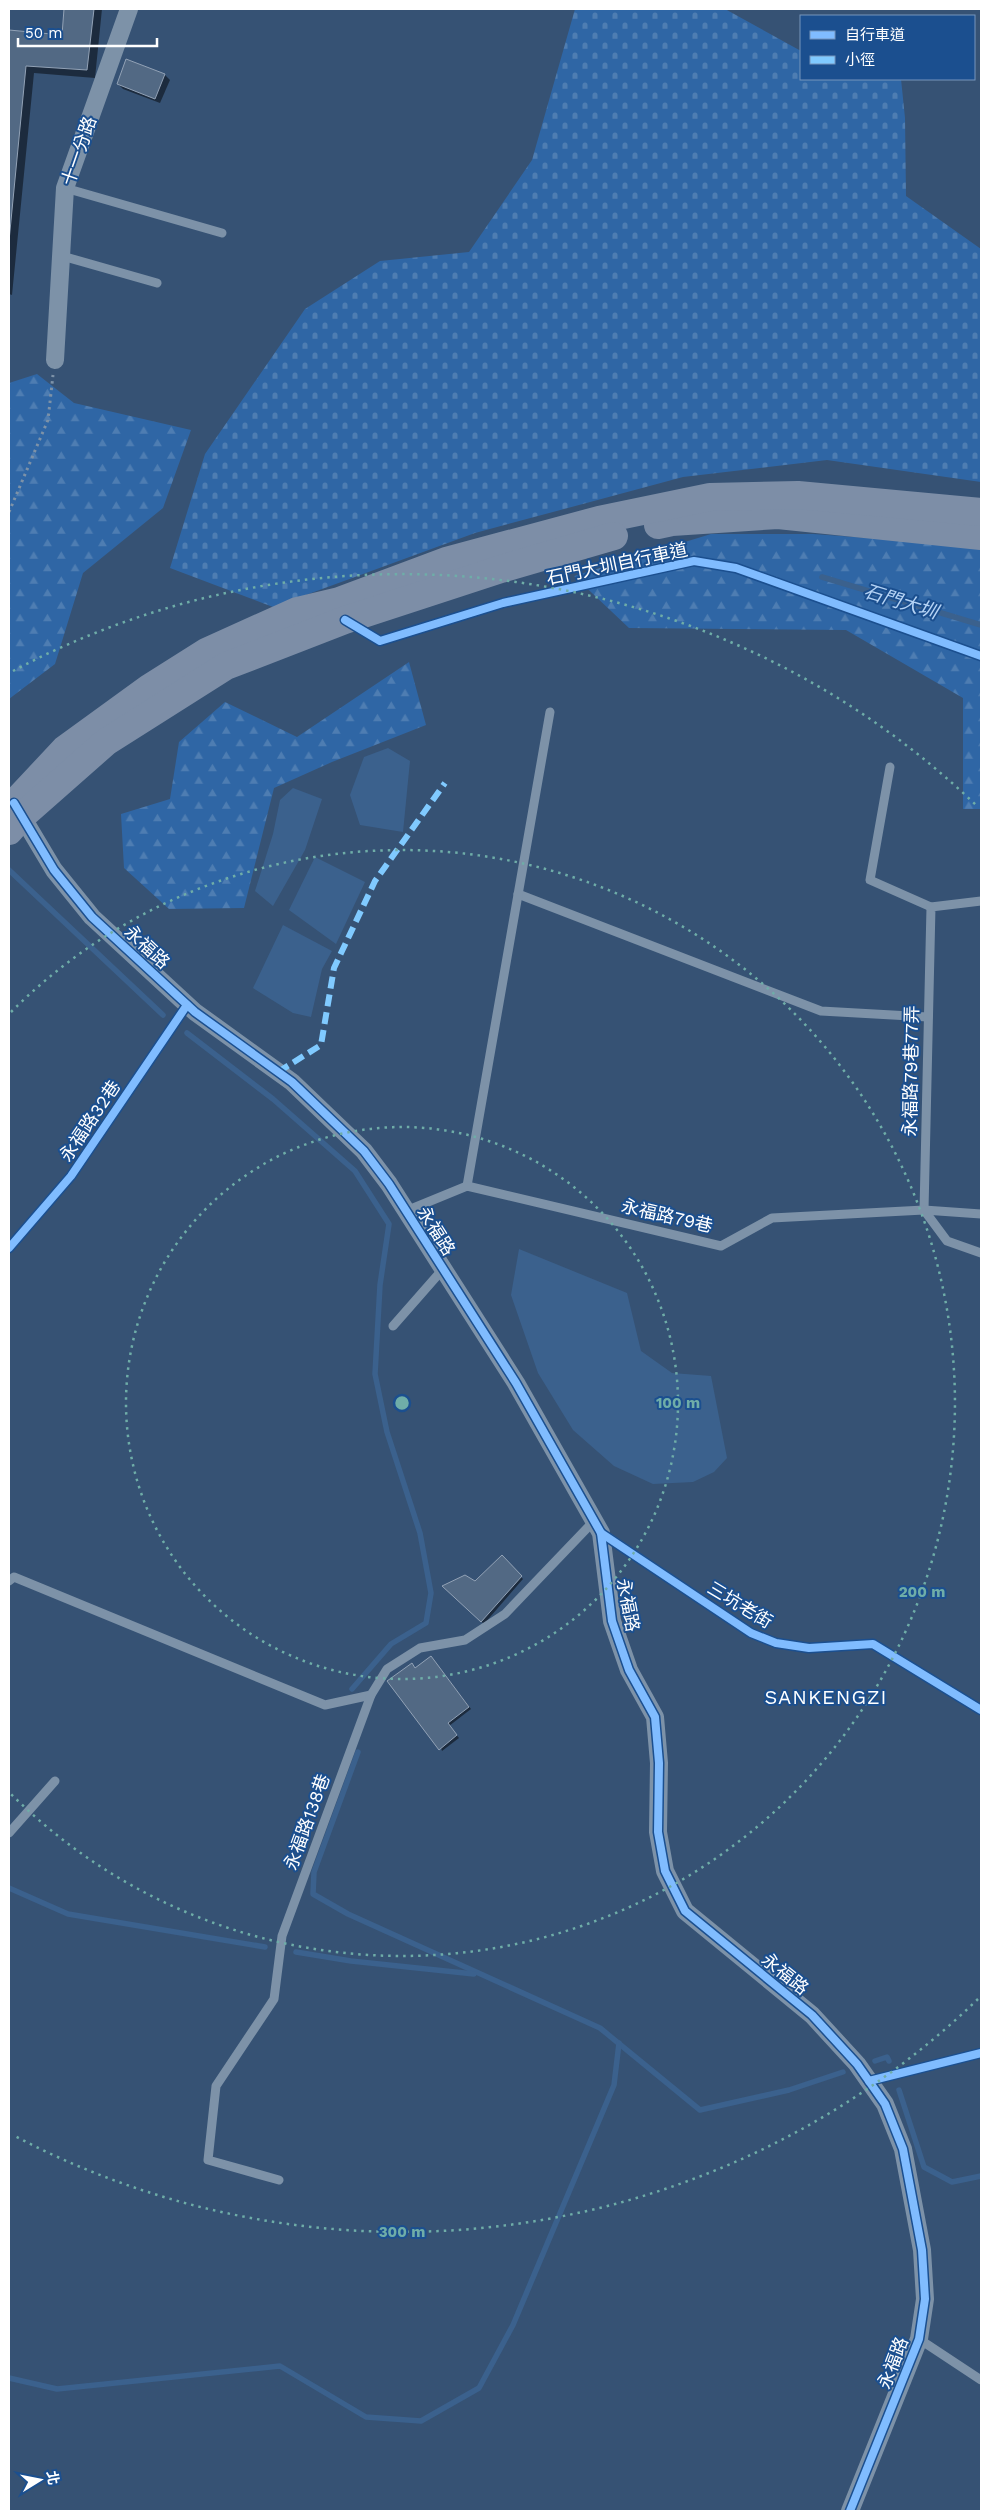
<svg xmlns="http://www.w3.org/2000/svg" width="990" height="2520" font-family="'Work Sans','Noto Sans TC',sans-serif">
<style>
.forest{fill:url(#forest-firs)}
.cemetery{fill:url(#cemetery-stones)}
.water{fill:#3b618d}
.shadow{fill:#0007}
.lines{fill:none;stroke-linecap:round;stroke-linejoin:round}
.stream{stroke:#3b618d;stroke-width:5.5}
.building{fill:#526984;stroke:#92a2b6}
.path{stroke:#7d92a8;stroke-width:3;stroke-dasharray:2.5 4;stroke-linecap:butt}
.service{stroke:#7d92a8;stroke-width:9}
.minor{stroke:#7d92a8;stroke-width:18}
.primary{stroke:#7d8ea7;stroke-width:28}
.quiet{stroke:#80caff;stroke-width:6;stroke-dasharray:12 6;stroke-linecap:butt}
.cycleway-casing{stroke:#1b4f8f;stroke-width:11}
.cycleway{stroke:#80bcff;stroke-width:8}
.ring{fill:none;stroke:#6fada8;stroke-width:2.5;stroke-dasharray:2.5 5}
.labels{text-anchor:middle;stroke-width:4;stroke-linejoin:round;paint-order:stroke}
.street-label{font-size:18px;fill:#fff;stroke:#1b4f8f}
.water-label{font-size:19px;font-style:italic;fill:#b5d3f5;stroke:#1b4f8f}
.quarter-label{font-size:20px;letter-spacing:1px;fill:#fff;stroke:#1b4f8f}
.centre{fill:#6fada8;stroke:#1b4f8f;stroke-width:2.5}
.ring-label{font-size:15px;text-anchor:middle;font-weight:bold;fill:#6fada8;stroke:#1b4f8f;stroke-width:4;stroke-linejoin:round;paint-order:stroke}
</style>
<defs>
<pattern id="forest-firs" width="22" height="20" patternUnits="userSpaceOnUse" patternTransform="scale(1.25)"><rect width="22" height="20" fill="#2f66a5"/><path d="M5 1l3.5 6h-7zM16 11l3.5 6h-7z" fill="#4e7db2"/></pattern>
<pattern id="cemetery-stones" width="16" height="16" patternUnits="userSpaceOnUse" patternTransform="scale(1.25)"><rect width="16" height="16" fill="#2f66a5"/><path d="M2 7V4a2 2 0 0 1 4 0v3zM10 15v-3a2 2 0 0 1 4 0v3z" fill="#4e7db2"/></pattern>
</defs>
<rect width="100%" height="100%" fill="#365274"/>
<g class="forest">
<path d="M 37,374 L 74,403 L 191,430 L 163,508 L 83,573 L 55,664 L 9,699 L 9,383 Z"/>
<path d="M 711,534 L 813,534 L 981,546 L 981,809 L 963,809 L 963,698 L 846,630 L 629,628 L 574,576 Z"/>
<path d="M 409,662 L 426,725 L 332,762 L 274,788 L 244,908 L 169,909 L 124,868 L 121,814 L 170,799 L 179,742 L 225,702 L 297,737 Z"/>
</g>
<path class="cemetery" d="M 575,9 L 725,9 L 801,51 L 801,79 L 901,79 L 905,118 L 906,196 L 981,249 L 981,482 L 827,460 L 683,477 L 475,533 L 273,607 L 170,568 L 205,454 L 305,309 L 380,261 L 469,252 L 532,160 Z"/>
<g class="water">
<path d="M 388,748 L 410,761 L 403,832 L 360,825 L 350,795 L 364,757 Z"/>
<path d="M 293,788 L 322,799 L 305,850 L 273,906 L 255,891 L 273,834 L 280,800 Z"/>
<path d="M 315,857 L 365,882 L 336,944 L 289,910 Z"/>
<path d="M 283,925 L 332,951 L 322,969 L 311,1017 L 293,1013 L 253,988 Z"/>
<path d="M 519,1249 L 627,1293 L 641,1351 L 672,1373 L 711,1376 L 727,1458 L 714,1472 L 693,1482 L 653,1484 L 614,1466 L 573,1430 L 538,1373 L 511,1295 Z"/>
</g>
<g class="shadow">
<path d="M 65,9 L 102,9 L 95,78 L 34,73 L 12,295 L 9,294 L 9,31 L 63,36 Z"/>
<path d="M 165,75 L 170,80 L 160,103 L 123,89 L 118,84 Z"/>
<path d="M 502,1557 L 523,1579 L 484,1624 L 444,1586 L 475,1582 Z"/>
<path d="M 433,1660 L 471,1709 L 449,1726 L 459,1738 L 442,1751 L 416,1669 Z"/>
</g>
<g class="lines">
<g class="stream">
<path d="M 822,577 L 981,625"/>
<path d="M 9,870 L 163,1015"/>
<path d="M 187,1033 L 273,1099 L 355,1171 L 389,1224 L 380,1285 L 375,1374 L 387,1432 L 420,1533 L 431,1593 L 426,1623 L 391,1644 L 352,1689"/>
<path d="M 358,1752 L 314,1872 L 313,1894 L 348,1914 L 600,2028 L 700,2110 L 789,2090 L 843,2072"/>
<path d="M 9,1888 L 68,1914 L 265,1947"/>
<path d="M 296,1952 L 351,1961 L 474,1974"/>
<path d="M 875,2061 L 887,2057 L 889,2061"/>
<path d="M 899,2090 L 924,2167 L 952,2182 L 981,2176"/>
<path d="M 9,2378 L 57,2389 L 280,2366 L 366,2417 L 421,2421 L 479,2388 L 513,2325 L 614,2085 L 619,2043"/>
</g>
</g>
<g class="building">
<path d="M 64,9 L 94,9 L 87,70 L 26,66 L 9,241 L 9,30 L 62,35 Z"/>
<path d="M 126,59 L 165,74 L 155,99 L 117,84 Z"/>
<path d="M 502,1555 L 522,1576 L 481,1622 L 442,1586 L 465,1575 L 475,1581 Z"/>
<path d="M 431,1656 L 469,1707 L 448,1723 L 457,1735 L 439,1750 L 387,1681 L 412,1663 L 415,1668 Z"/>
</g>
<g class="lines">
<path class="path" d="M 9,512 L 48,420 L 53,375"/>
<g class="service">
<path d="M 65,188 L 222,233"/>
<path d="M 62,256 L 157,283"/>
<path d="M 890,767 L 870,880 L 931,907"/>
<path d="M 518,894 L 821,1011 L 928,1017"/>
<path d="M 981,901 L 931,907 L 924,1210 L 947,1241 L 981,1253"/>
<path d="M 467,1186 L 550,712"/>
<path d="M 406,1211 L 467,1186 L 721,1246 L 772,1218 L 924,1210 L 981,1214"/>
<path d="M 9,1248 L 71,1176 L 187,1005"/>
<path d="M 393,1326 L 443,1269"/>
<path d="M 602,1533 L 751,1633 L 776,1643 L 809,1648 L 873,1644 L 981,1710"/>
<path d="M 9,1581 L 14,1577 L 325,1705 L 371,1695"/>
<path d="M 9,1833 L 55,1781"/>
<path d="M 869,2081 L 981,2053"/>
<path d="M 279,2180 L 208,2160 L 216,2086 L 274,1999 L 282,1936 L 371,1695 L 387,1669 L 420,1648 L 465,1640 L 505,1614 L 593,1522"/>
<path d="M 919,2339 L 981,2380"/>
</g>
<g class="minor">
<path d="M 55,360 L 65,188 L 129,9"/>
<path d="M 17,808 L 54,870 L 92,917 L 195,1012 L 292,1082 L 364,1151 L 389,1184 L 516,1383 L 601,1533 L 612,1621 L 629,1670 L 655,1717 L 659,1763 L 658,1832 L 665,1871 L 685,1911 L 812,2015 L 857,2064 L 885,2104 L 903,2149 L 922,2250 L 925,2299 L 919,2339 L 850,2511"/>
</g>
<g class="primary">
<path d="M 658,525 L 672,522 L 778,515 L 981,536"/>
<path d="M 9,809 L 65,749 L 149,688 L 206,652 L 297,611 L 339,601 L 446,561 L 599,520 L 710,497 L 798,495 L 981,512"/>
<path d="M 9,831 L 22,816 L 106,742 L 226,666 L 345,620 L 501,569 L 614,536"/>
</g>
<path class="quiet" d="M 278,1072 L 321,1045 L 334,968 L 375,881 L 445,783"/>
<g class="cycleway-casing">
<g id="cycleway">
<path d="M 345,620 L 380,641 L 503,603 L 694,561 L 736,568 L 981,656"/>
<path d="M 14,803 L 54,870 L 92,917 L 195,1012 L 292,1082 L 364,1151 L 389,1184 L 516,1383 L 601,1533 L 612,1621 L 629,1670 L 655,1717 L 659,1763 L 658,1832 L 665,1871 L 685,1911 L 812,2015 L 857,2064 L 885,2104 L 903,2149 L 922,2250 L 925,2299 L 919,2339 L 850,2511"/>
<path d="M 9,1248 L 71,1176 L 187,1005"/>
<path d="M 601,1533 L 751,1633 L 776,1643 L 809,1648 L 873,1644 L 981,1710"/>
<path d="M 869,2081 L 981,2053"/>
</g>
</g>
<use href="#cycleway" class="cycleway"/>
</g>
<g class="ring">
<circle cx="402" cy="1403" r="276"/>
<path d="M11 1012A553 553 0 1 1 11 1794"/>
<path d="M978 1999A829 829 0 0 1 13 2135M13 671A829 829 0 0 1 978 807"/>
</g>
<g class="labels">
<g class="street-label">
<text transform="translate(79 151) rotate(-71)" y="6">十一分路</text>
<text transform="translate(617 564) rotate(-12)" y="6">石門大圳自行車道</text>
<text transform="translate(147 947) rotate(43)" y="6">永福路</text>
<text transform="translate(911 1071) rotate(-89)" y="6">永福路79巷77弄</text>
<text transform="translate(90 1121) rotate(-56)" y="6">永福路32巷</text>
<text transform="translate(667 1216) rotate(13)" y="6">永福路79巷</text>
<text transform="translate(436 1231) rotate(58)" y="6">永福路</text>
<text transform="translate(628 1605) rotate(79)" y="6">永福路</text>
<text transform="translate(740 1605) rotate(31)" y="6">三坑老街</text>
<text transform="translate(307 1822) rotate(-70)" y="6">永福路138巷</text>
<text transform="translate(785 1974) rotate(39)" y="6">永福路</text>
<text transform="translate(893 2363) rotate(-69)" y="6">永福路</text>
</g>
<g class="water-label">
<text transform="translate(901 601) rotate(17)" y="7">石門大圳</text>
</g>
<g class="quarter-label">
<text x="826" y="1704">SANKENGZI</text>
</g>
</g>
<circle cx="402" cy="1403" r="8" class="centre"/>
<g class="ring-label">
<text x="678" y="1408">100 m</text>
<text x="922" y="1597">200 m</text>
<text x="402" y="2237">300 m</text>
</g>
<rect width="990" height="2520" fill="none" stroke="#ffffff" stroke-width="20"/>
<rect x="800" y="15" width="175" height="65" fill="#1b4f8f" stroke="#7695bc"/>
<rect x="810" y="31" width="25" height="8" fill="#80bcff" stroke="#7695bc"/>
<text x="845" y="40" font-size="15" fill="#ffffff">自行車道</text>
<rect x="810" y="56" width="25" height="8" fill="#80caff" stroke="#7695bc"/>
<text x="845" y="65" font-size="15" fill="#ffffff">小徑</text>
<g transform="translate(40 2480) rotate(80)" stroke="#1b4f8f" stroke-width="4" paint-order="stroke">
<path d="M0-4L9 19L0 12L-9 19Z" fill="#ffffff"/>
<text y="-8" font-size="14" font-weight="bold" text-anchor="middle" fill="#ffffff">北</text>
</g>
<path d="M18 38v8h139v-8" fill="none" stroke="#ffffff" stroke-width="2.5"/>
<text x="25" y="38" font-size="15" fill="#ffffff" stroke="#1b4f8f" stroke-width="4" paint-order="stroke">50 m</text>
</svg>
